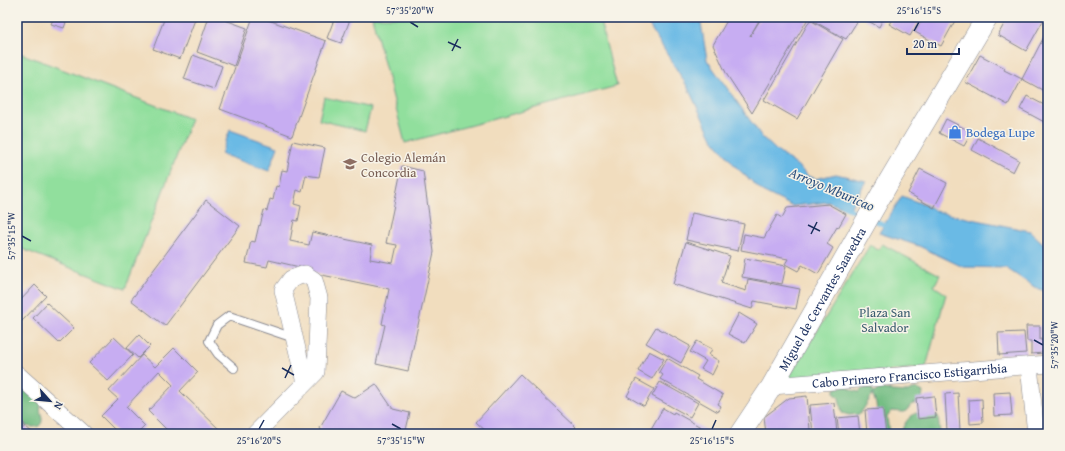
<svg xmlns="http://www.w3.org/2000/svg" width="1065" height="451" font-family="'Gentium Book Plus',serif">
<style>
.green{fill:#91df9d;stroke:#56877e}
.forest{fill:#74be84;stroke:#487671}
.water{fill:#6abae5;stroke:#4274a2}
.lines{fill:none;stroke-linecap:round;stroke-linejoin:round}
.stream{stroke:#6abae5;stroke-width:5}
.building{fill:#c7adf2}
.service-casing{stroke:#86868e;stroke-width:10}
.minor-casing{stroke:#86868e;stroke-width:18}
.tertiary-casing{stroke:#86868e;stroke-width:22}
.service{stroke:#fff;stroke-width:8}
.minor{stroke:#fff;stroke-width:17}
.tertiary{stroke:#fff;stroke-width:21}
.ticks{fill:none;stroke:#1b2f5e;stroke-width:1.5}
.labels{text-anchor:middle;stroke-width:3;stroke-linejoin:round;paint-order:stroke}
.shop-label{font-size:13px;fill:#366cbe;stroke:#f7f3e8;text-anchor:start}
.education-label{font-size:13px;fill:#785e54;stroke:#f7f3e8;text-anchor:start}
.street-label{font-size:13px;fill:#1b2f5e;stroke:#f7f3e8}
.park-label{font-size:13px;fill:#385b6e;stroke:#f7f3e8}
.water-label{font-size:14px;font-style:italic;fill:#2f5280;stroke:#f7f3e8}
.neatline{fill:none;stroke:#1b2f5e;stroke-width:1.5}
.ticks-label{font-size:10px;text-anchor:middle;fill:#1b2f5e}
</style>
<rect width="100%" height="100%" fill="#f7f3e8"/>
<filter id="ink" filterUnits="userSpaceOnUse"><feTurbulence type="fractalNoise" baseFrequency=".025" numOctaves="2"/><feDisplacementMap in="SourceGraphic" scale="8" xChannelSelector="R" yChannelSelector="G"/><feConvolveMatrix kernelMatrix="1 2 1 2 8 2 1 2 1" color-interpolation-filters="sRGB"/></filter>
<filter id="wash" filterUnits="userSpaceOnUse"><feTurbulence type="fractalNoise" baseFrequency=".012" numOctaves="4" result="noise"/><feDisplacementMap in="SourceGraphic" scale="16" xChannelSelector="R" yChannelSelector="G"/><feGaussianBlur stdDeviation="0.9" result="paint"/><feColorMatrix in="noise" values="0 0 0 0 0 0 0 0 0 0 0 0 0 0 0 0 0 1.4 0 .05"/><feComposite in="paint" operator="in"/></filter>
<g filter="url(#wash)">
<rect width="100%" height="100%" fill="#f1ddbe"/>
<g class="green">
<path d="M 372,17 L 599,17 L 617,86 L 405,143 Z"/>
<path d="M 17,52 L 191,119 L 125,289 L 17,247 Z"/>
<path d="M 324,97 L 371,108 L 365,131 L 319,120 Z"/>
<path d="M 882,244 L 940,275 L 934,286 L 946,294 L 926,367 L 786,382 L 870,245 L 878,250 Z"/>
</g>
<g class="forest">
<path d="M 17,381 L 41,404 C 39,413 42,413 42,420 C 42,432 23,425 17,424 Z"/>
<path d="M 846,385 L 852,390 L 859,392 L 862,389 L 869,387 L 872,389 L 874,393 L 880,388 L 892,391 L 908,392 L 916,388 L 923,392 L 922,400 L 919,402 L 911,405 L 906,411 L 903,412 L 892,411 L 887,417 L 889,434 L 876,434 C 877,423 879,405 873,397 L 873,394 L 860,414 L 849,415 L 842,413 L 839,398 L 836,395 L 834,392 L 836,388 Z"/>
<path d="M 916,413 C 924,416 932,413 938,416 L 940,434 L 903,434 L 902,431 C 903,424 910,416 916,413 Z"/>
</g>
<g class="water">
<path d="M 644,17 L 700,17 L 707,60 L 762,137 L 778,152 L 798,166 L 808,176 L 815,179 L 836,174 L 866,181 L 849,210 L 828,202 L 792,206 L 762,191 L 736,167 L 712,138 L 687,86 Z"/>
<path d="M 230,130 L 278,147 L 269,171 L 221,154 Z"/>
<path d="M 902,196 L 925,205 L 938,212 L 1030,231 L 1048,248 L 1048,292 L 1036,288 L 1006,268 L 963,267 L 919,246 L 879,233 Z"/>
</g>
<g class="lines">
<g class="stream">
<path d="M 845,207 L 863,215"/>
<path d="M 872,219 L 891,228"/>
</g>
</g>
<g id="blocks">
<g class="building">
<path d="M 54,17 L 68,17 L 64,28 L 51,24 Z"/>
<path d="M 165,17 L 196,17 L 180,59 L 153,49 Z"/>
<path d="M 209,17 L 217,17 L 247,28 L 234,66 L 197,52 Z"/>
<path d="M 253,17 L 260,17 L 326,41 L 292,136 L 220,109 Z"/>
<path d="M 335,17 L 351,17 L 341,43 L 327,38 Z"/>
<path d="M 729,17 L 761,17 L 750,36 L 762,17 L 809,17 L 752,113 L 727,75 L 713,45 Z"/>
<path d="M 811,17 L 853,17 L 858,20 L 846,39 L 810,19 Z"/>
<path d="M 861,17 L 884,17 L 879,27 Z"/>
<path d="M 894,17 L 921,17 L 910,36 L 889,24 Z"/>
<path d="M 924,17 L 957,17 L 941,46 L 915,32 Z"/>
<path d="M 1008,17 L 1041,17 L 1044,19 L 1026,51 L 998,35 Z"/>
<path d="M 810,20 L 843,39 L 797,119 L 764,100 Z"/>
<path d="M 1048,29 L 1048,87 L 1046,92 L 1022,79 Z"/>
<path d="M 193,55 L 222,66 L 214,89 L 184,79 Z"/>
<path d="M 980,55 L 1005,68 L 1004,70 L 1022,79 L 1008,105 L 965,82 Z"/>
<path d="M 1027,96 L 1048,107 L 1048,124 L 1020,109 Z"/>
<path d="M 946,119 L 972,132 L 964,146 L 939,133 Z"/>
<path d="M 978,138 L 1019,160 L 1013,172 L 972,150 Z"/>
<path d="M 293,141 L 325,148 L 319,177 L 306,175 L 302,192 L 297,190 L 294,204 L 301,206 L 298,221 L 294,220 L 290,241 L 309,245 L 312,232 L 372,245 L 370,259 L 393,263 L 397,245 L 386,243 L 402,166 L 423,171 L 434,252 L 408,371 L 376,364 L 385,325 L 382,324 L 389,289 L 303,271 L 304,268 L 269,260 L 267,267 L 246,263 L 251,241 L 255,242 L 259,225 L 260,226 L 264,210 L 267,211 L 270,199 L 273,200 L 276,186 L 279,187 L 282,170 L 287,171 Z"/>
<path d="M 920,169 L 947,183 L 934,208 L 908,193 Z"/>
<path d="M 206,200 L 240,226 L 165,326 L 131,300 Z"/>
<path d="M 828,204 L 846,214 L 838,228 L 837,227 L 827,244 L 833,248 L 818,274 L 802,265 L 798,271 L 785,264 L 788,259 L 741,250 L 744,234 L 764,238 L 777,215 L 782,218 L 787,208 Z"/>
<path d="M 692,213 L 744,224 L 738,251 L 686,240 Z"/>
<path d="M 686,242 L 730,256 L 721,283 L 746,291 L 748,279 L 800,289 L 796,309 L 754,301 L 752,309 L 673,284 Z"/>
<path d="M 745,258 L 786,266 L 782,284 L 742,277 Z"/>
<path d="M 35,285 L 46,296 L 22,321 L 17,316 L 17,304 Z"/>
<path d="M 47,303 L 74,328 L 59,343 L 33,318 Z"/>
<path d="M 739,313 L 757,324 L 745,343 L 728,334 Z"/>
<path d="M 1026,326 L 1040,326 L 1040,340 L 1044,340 L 1044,353 L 1031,354 L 1031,341 L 1027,341 Z"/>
<path d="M 656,327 L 690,346 L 681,363 L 646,343 Z"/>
<path d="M 1024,332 L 1026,353 L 999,355 L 998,333 Z"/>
<path d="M 139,335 L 150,346 L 138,358 L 127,348 Z"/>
<path d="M 114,337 L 133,355 L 108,381 L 89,363 Z"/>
<path d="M 697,341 L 712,349 L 709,355 L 719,361 L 712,375 L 701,369 L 706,361 L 690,352 Z"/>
<path d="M 174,348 L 198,372 L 180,391 L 224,434 L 171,434 L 148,411 L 173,385 L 159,371 L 126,407 L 145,426 L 137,434 L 119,434 L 101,416 L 118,399 L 109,391 L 142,355 L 155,367 Z"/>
<path d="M 649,351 L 664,359 L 652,379 L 638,371 Z"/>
<path d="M 667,358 L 698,376 L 696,379 L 723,395 L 718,404 L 721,406 L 718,412 L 660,379 L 663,375 L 659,372 Z"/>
<path d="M 520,374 L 576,427 L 570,434 L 489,434 L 476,422 Z"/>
<path d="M 636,379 L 654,389 L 644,406 L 627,396 Z"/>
<path d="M 660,382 L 698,403 L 690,417 L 652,396 Z"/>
<path d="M 376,384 L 393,409 L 410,413 L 405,434 L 323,434 L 320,428 L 341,391 L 355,398 Z"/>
<path d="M 1010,392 L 1012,415 L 994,416 L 993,393 Z"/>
<path d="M 958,393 L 960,431 L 947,431 L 945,394 Z"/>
<path d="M 807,396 L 810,430 L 766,434 L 764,417 L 789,398 Z"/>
<path d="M 934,396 L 936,417 L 918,419 L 916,398 Z"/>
<path d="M 982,399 L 983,423 L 970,424 L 969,400 Z"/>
<path d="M 834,403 L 837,434 L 813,434 L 810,405 Z"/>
<path d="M 663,408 L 673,414 L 674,412 L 706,430 L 704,434 L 648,434 Z"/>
<path d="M 883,409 L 886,434 L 867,434 L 865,410 Z"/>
<path d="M 858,416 L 860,434 L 839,434 L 837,418 Z"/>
<path d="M 17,417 L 25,424 L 17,432 Z"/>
<path d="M 25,426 L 34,434 L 18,434 Z"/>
</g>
</g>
</g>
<g filter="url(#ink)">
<use href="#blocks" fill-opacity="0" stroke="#86868e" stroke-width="1"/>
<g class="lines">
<g class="service-casing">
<path id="service" d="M 234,368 L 218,354 L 209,341 L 217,325 L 229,316 L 294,338"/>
</g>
<g class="minor-casing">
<g id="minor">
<path d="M 1029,366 L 1036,434"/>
<path d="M 17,374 L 84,434"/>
<path id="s1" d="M 772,386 L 1048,364"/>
<path d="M 255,434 L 316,372 L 319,298 L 314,280 L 305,274 L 291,279 L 283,290 L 305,383"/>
</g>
</g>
<g class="tertiary-casing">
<g id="tertiary">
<path id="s2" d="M 740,434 L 772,386 L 888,183 L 987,17"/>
</g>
</g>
<use href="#service" class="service"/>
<use href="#minor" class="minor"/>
<use href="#tertiary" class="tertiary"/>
</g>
</g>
<path class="ticks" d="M 410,22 L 418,27M 914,31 L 919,22M 448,42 L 461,48M 452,51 L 458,39M 808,225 L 820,231M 811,234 L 817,222M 22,236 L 31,241M 1034,340 L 1043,345M 282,368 L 294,375M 285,378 L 291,365M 392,424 L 401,429M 259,429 L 264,420M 712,429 L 716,420"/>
<defs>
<g id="shop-bare" transform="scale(1.08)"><path d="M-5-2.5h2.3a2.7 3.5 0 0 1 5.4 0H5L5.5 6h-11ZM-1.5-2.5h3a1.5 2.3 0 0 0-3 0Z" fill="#3f7fe0" stroke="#f7f3e8" stroke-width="2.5" paint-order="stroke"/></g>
<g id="school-bare" transform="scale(1.08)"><path d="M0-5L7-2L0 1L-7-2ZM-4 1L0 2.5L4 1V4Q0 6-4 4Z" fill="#8d6e63" stroke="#f7f3e8" stroke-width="2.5" paint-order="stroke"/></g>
</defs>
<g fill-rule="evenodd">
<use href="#shop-bare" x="955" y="132"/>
<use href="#school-bare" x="350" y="164"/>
</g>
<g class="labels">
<g class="shop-label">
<text x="966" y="137">Bodega Lupe</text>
</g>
<g class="education-label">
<text x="361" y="162">Colegio Alemán<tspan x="361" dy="15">Concordia</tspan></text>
</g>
<g class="street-label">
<text dy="5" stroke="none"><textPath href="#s2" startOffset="158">Miguel de Cervantes Saavedra</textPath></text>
<text dy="5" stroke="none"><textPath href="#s1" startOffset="138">Cabo Primero Francisco Estigarribia</textPath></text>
</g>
<g class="park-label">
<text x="885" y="317">Plaza San<tspan x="885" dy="15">Salvador</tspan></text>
</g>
<g class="water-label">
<text transform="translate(832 189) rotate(23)" y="5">Arroyo Mburicao</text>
</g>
</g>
<rect width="1065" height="451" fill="none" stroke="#f7f3e8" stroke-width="44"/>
<g transform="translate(50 401) rotate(117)" stroke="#f7f3e8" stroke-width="3" paint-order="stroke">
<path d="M0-3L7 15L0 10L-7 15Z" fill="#1b2f5e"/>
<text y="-6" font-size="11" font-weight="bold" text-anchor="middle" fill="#1b2f5e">N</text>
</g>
<path d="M907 48v6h52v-6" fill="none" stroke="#1b2f5e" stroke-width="2"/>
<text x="913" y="48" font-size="12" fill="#1b2f5e" stroke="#f7f3e8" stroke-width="3" paint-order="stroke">20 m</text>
<rect x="22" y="22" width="1021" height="407" class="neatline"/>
<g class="ticks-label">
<text x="410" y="14">57°35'20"W</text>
<text x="919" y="14">25°16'15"S</text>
<text transform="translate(11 236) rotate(-90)" y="4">57°35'15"W</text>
<text transform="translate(1054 345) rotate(-90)" y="4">57°35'20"W</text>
<text x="259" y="444">25°16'20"S</text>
<text x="401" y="444">57°35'15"W</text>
<text x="712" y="444">25°16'15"S</text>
</g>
</svg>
